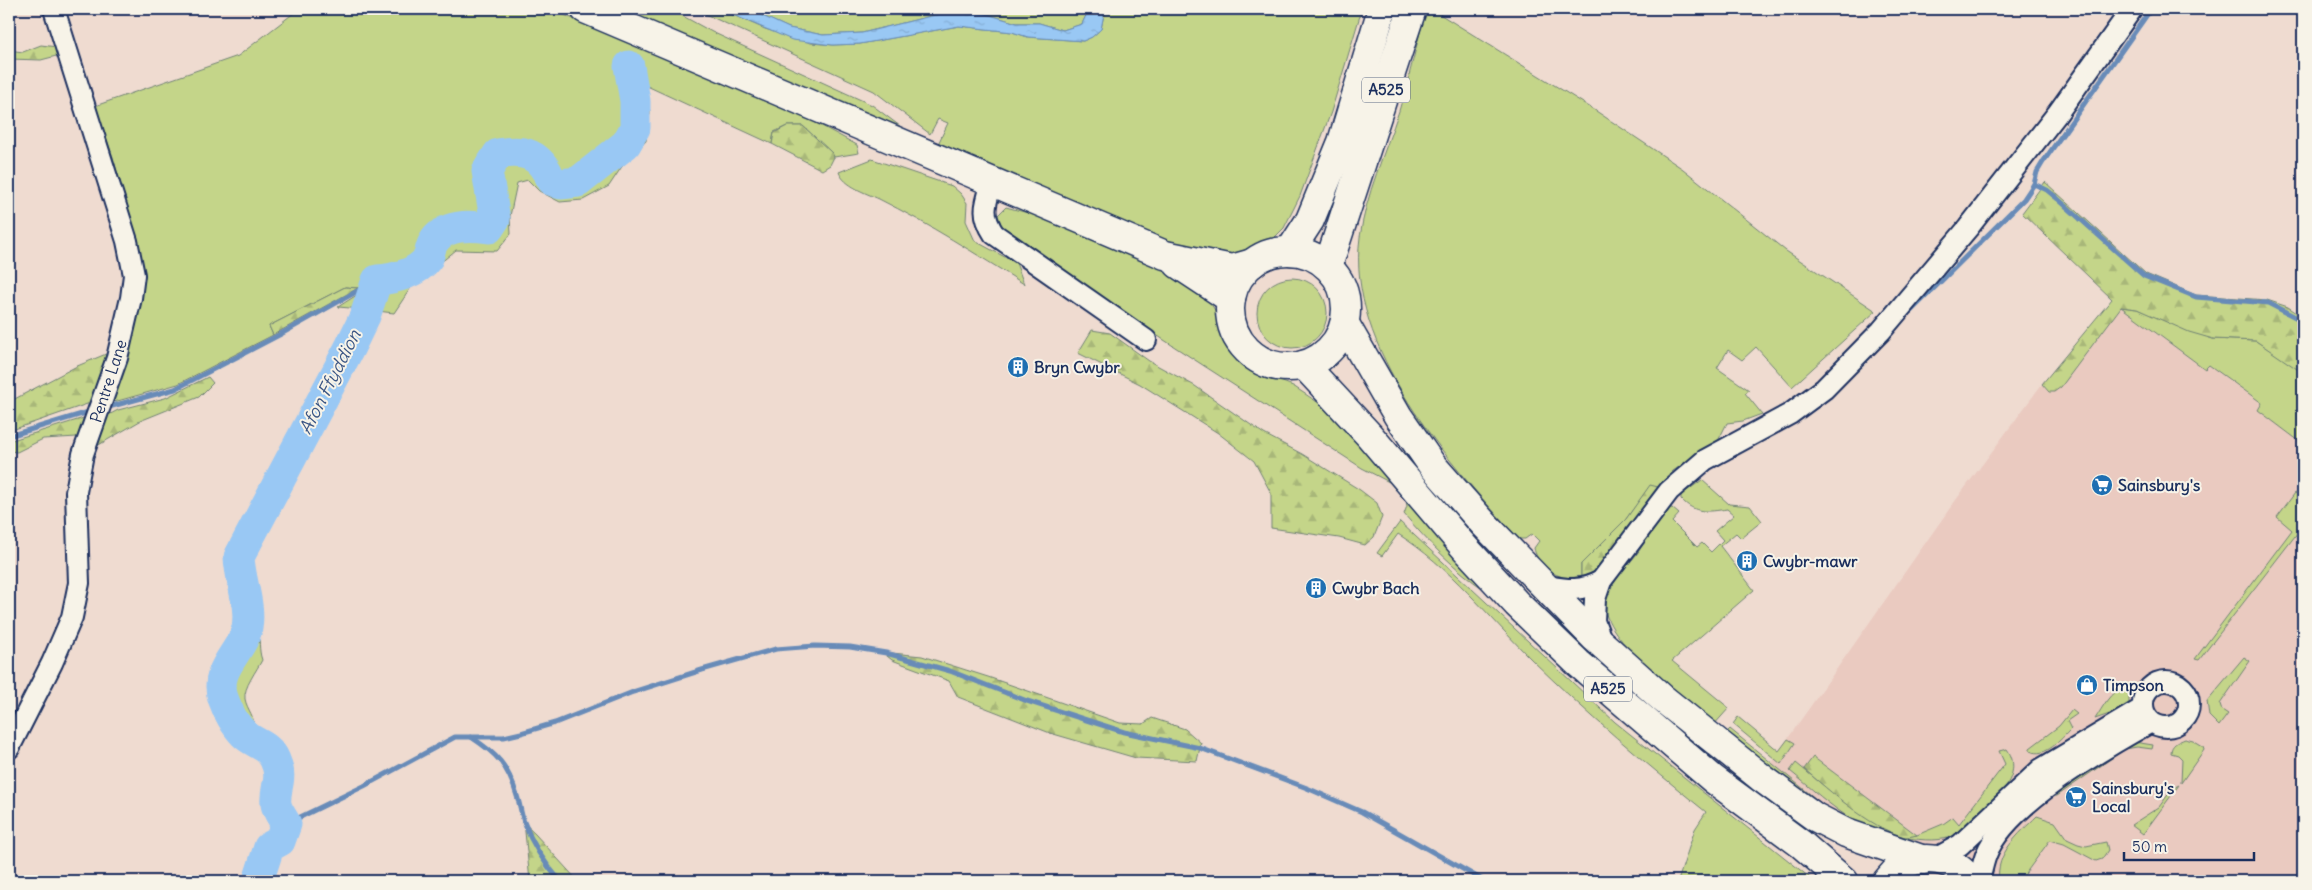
<svg xmlns="http://www.w3.org/2000/svg" width="2312" height="890" font-family="Delius,sans-serif">
<style>
.built{fill:#eacac0}
.green{fill:#c4d589;stroke:#708274}
.forest{fill:url(#forest-firs);stroke:#708274}
.water{fill:url(#water-ripples);stroke:#678bb8}
.lines{fill:none;stroke-linecap:round;stroke-linejoin:round}
.stream{stroke:#678bb8;stroke-width:5}
.river{stroke:#99c8f4;stroke-width:31}
.street-casing{stroke:#1b2f5e;stroke-width:24}
.primary-casing{stroke:#1b2f5e;stroke-width:31}
.street{stroke:#f7f3e8;stroke-width:20}
.primary{stroke:#f7f3e8;stroke-width:28}
.labels{text-anchor:middle;stroke-width:4;stroke-linejoin:round;paint-order:stroke}
.shield{fill:#f7f3e8;stroke:#5d6a87;stroke-width:1}
.shield-label{font-size:15px;font-weight:bold;fill:#1b2f5e}
.poi-label{font-size:16px;font-weight:bold;fill:#1b2f5e;stroke:#f7f3e8;text-anchor:start}
.street-label{font-size:16px;fill:#1b2f5e;stroke:#f7f3e8}
.water-label{font-size:18px;font-style:italic;fill:#3a5584;stroke:#f7f3e8}
</style>
<defs>
<pattern id="forest-firs" width="22" height="20" patternUnits="userSpaceOnUse" patternTransform="scale(1.25)"><rect width="22" height="20" fill="#c4d589"/><path d="M5 1l3.5 6h-7zM16 11l3.5 6h-7z" fill="#a8b779"/></pattern>
<pattern id="water-ripples" width="26" height="14" patternUnits="userSpaceOnUse" patternTransform="scale(1.25)"><rect width="26" height="14" fill="#99c8f4"/><path d="M2 4q2-2 4 0t4 0M15 11q2-2 4 0t4 0" fill="none" stroke="#83acd4"/></pattern>
</defs>
<rect width="100%" height="100%" fill="#efdbd0"/>
<filter id="ink" filterUnits="userSpaceOnUse"><feTurbulence type="fractalNoise" baseFrequency=".02" numOctaves="2"/><feDisplacementMap in="SourceGraphic" scale="10" xChannelSelector="R" yChannelSelector="G"/><feConvolveMatrix kernelMatrix="1 2 1 2 8 2 1 2 1" color-interpolation-filters="sRGB"/></filter>
<g filter="url(#ink)">
<path class="built" d="M 2121,307 L 2205,369 L 2209,365 L 2262,403 L 2259,410 L 2303,444 L 2303,881 L 1970,881 L 1917,860 L 1763,779 L 1779,751 L 1950,508 L 2042,384 L 2049,392 Z"/>
<g class="green">
<path d="M 299,9 L 550,9 L 805,117 L 857,145 L 859,153 L 834,157 L 832,153 L 803,126 L 787,126 L 774,132 L 772,144 L 647,86 L 650,113 L 646,141 L 621,168 L 609,186 L 583,200 L 560,202 L 539,191 L 528,180 L 517,183 L 510,216 L 511,234 L 497,251 L 456,250 L 412,286 L 394,313 L 369,310 L 378,287 C 388,288 391,283 400,279 C 404,277 411,279 415,276 C 433,266 433,244 446,237 C 458,230 475,232 489,231 C 508,210 486,189 493,168 C 495,164 498,160 500,157 L 512,154 L 533,160 C 552,191 564,197 595,174 L 601,175 C 615,162 636,146 639,126 C 642,109 636,92 640,75 L 624,64 C 625,83 634,106 630,125 C 624,156 585,171 560,180 C 552,176 549,170 545,163 C 532,145 514,145 495,150 L 484,170 L 492,219 L 488,225 L 457,223 L 432,238 L 421,259 L 411,268 L 375,278 L 358,288 L 345,287 L 269,326 L 273,335 L 178,384 L 114,402 L 108,400 L 127,360 L 130,347 L 130,330 L 141,287 L 141,260 L 113,157 L 95,106 L 238,56 Z"/>
<path d="M 605,9 L 670,9 L 712,32 L 872,105 L 921,142 Z"/>
<path d="M 694,9 L 719,9 L 765,29 L 811,43 L 833,45 L 860,44 L 959,26 L 1012,32 L 1028,37 L 1083,41 L 1092,37 L 1101,29 L 1105,9 L 1362,9 L 1331,112 L 1300,196 L 1284,228 L 1263,249 L 1242,256 L 1224,255 L 1183,248 L 938,144 L 948,123 L 938,119 L 930,134 L 874,91 Z"/>
<path d="M 747,9 L 1089,9 L 1082,24 L 1063,30 L 1039,23 L 1017,23 L 976,11 L 935,15 L 862,33 L 823,35 L 789,28 Z"/>
<path d="M 1426,9 L 1439,9 L 1438,13 L 1596,111 L 1683,169 L 1786,251 L 1876,311 L 1792,387 L 1756,347 L 1742,360 L 1728,350 L 1717,368 L 1749,390 L 1745,393 L 1762,414 L 1743,421 L 1727,423 L 1718,441 L 1673,471 L 1658,487 L 1650,486 L 1626,519 L 1581,564 L 1581,577 C 1576,577 1569,578 1564,577 C 1551,575 1536,561 1534,548 L 1539,541 L 1532,534 L 1525,539 L 1519,539 C 1450,465 1345,347 1360,237 C 1366,194 1385,153 1399,111 C 1409,78 1417,43 1426,9 Z"/>
<path d="M 872,159 L 952,186 L 961,194 L 967,203 L 966,221 L 975,241 L 1016,263 L 1024,284 C 976,254 929,224 879,199 C 866,193 844,186 839,172 Z"/>
<path d="M 1006,207 L 1039,216 L 1180,277 L 1197,289 L 1211,304 L 1222,321 L 1235,349 L 1244,361 L 1272,378 L 1293,386 L 1337,415 L 1485,590 C 1455,570 1427,541 1404,514 L 1407,506 L 1406,501 L 1389,482 L 1362,468 L 1113,307 L 1018,239 L 1001,225 L 998,215 Z"/>
<circle cx="1292" cy="313" r="35"/>
<path d="M 369,287 L 362,309 L 338,307 Z"/>
<path d="M 2121,307 L 2137,309 L 2213,339 L 2256,341 L 2300,369 L 2303,373 L 2303,444 L 2258,410 L 2262,403 L 2209,365 L 2205,369 Z"/>
<path d="M 1702,480 L 1729,504 L 1750,506 L 1762,521 L 1741,538 L 1736,533 L 1720,546 L 1754,590 L 1672,661 L 1729,708 L 1713,726 C 1689,704 1599,636 1605,603 C 1610,583 1624,570 1636,555 C 1647,540 1655,521 1668,508 L 1672,508 L 1679,514 L 1672,522 L 1697,547 L 1702,543 L 1711,552 L 1723,540 L 1715,531 L 1734,515 L 1727,509 C 1708,512 1695,514 1681,499 L 1681,495 Z"/>
<path d="M 2295,493 L 2303,496 L 2302,527 L 2199,660 L 2195,659 L 2292,530 L 2277,517 Z"/>
<path d="M 1400,522 L 1615,722 L 1814,881 L 1678,881 L 1695,829 L 1706,812 C 1645,763 1586,713 1531,659 C 1488,616 1449,566 1398,534 L 1382,556 L 1377,553 Z"/>
<path d="M 253,629 L 257,630 C 261,640 258,649 262,660 C 257,670 243,688 245,699 C 247,710 256,717 253,728 L 247,731 C 234,717 220,693 226,674 C 230,660 242,646 248,633 Z"/>
<path d="M 2244,657 L 2250,661 L 2220,704 L 2222,710 L 2228,714 L 2219,726 L 2209,716 L 2207,701 Z"/>
<path d="M 2124,687 L 2129,691 L 2129,704 L 2121,710 L 2095,719 C 2103,707 2110,691 2124,687 Z"/>
<path d="M 2072,710 L 2077,714 L 2067,721 L 2071,729 C 2061,739 2045,759 2030,751 L 2030,748 L 2059,726 Z"/>
<path d="M 1738,717 L 1779,751 L 1788,739 L 1795,743 L 1781,764 L 1733,724 Z"/>
<path d="M 1730,729 L 1843,821 L 1724,735 Z"/>
<path d="M 2185,739 L 2193,741 L 2203,747 L 2204,750 L 2181,783 L 2182,759 L 2178,755 L 2171,753 C 2171,744 2178,742 2185,739 Z"/>
<path d="M 2134,742 L 2153,745 L 2152,749 L 2137,747 L 2125,749 L 2057,796 L 2054,796 L 2053,794 L 2095,763 Z"/>
<path d="M 2007,749 C 2018,764 2012,781 2000,793 C 1986,806 1972,825 1955,835 C 1932,848 1876,833 1853,820 C 1831,807 1810,787 1790,771 L 1796,763 L 1845,803 L 1904,837 L 1917,835 L 1943,824 L 1953,817 L 1959,824 L 2005,764 L 1999,751 Z"/>
<path d="M 2179,785 L 2143,834 L 2131,825 L 2159,807 L 2173,788 Z"/>
<path d="M 2037,816 L 2055,822 L 2067,839 L 2078,844 L 2086,846 L 2106,842 L 2108,850 L 2102,859 L 2096,861 L 2064,844 L 2050,840 L 2020,881 L 1999,881 C 1995,853 2019,834 2037,816 Z"/>
</g>
<g class="forest">
<path d="M 41,45 L 57,47 L 60,55 L 41,60 L 9,59 L 9,50 L 23,52 Z"/>
<path d="M 787,126 L 803,126 L 832,153 L 834,157 L 830,165 L 822,170 L 772,144 L 774,133 Z"/>
<path d="M 2045,182 L 2146,274 L 2196,295 L 2267,300 L 2288,307 L 2303,317 L 2303,373 L 2256,341 L 2213,339 L 2189,332 L 2137,309 L 2121,307 L 2061,387 L 2054,392 L 2049,392 L 2042,384 L 2112,299 L 2022,213 Z"/>
<path d="M 345,287 L 358,288 L 273,335 L 269,326 Z"/>
<path d="M 1092,330 L 1110,333 L 1149,361 L 1195,386 L 1264,434 L 1302,454 L 1360,490 L 1377,503 L 1382,517 L 1374,537 L 1365,545 L 1339,538 L 1271,528 L 1271,493 L 1254,461 L 1218,433 L 1140,384 L 1078,353 Z"/>
<path d="M 106,354 L 93,402 L 9,431 L 9,402 L 75,367 Z"/>
<path d="M 208,377 L 213,383 L 199,397 L 140,421 L 90,450 L 103,418 L 118,410 L 165,398 Z"/>
<path d="M 87,417 L 90,419 L 77,437 L 43,439 L 17,452 L 9,451 L 9,441 Z"/>
<path d="M 1650,485 L 1658,487 L 1658,494 L 1637,517 L 1602,566 L 1592,574 L 1581,577 L 1581,564 L 1626,519 Z"/>
<path d="M 882,652 L 922,656 L 988,677 L 1120,723 L 1143,724 L 1152,718 L 1185,729 L 1201,743 L 1197,761 L 1136,758 L 1050,733 L 958,697 L 949,681 L 892,660 Z"/>
<path d="M 1813,757 L 1917,835 C 1912,836 1906,838 1902,836 C 1869,827 1830,791 1804,769 Z"/>
<path d="M 524,822 L 578,881 L 530,881 Z"/>
</g>
<path class="water" d="M 719,9 L 747,9 L 789,28 L 823,35 L 862,33 L 935,15 L 976,11 L 1017,23 L 1039,23 L 1063,30 L 1082,24 L 1089,9 L 1105,9 L 1101,29 L 1092,37 L 1083,41 L 1028,37 L 1012,32 L 959,26 L 860,44 L 833,45 L 792,40 Z"/>
<g class="lines">
<g class="stream">
<path d="M 2151,9 L 2043,162 L 2037,172 L 2034,184 L 2047,190 L 2058,199 L 2144,276 L 2196,297 L 2268,303 L 2303,321"/>
<path d="M 1911,311 L 2024,199 L 2034,184"/>
<path d="M 105,408 L 175,389 L 279,335 L 377,280"/>
<path d="M 9,436 L 92,411"/>
<path d="M 471,737 C 497,754 508,765 517,796 C 520,804 521,814 524,822 C 532,844 545,864 560,881"/>
<path d="M 286,824 L 364,786 L 455,737 L 504,737 L 521,733 L 555,723 L 633,692 L 702,670 L 776,649 L 815,646 L 850,647 L 886,653 L 950,671 L 1027,701 L 1124,732 L 1200,748 L 1307,788 L 1362,812 L 1484,881"/>
</g>
<path class="river" d="M 258,881 L 269,847 L 280,841 L 286,824 C 283,818 277,811 276,804 C 274,787 284,780 275,760 C 268,744 254,744 244,734 C 235,725 227,710 223,698 C 213,669 243,651 247,628 C 251,604 240,581 239,557 L 350,347 L 365,316 L 377,280 C 394,279 418,273 428,258 C 430,254 430,248 433,243 C 444,224 469,225 489,228 L 495,219 L 487,171 L 498,154 C 525,149 540,154 551,180 L 561,184 L 578,182 L 626,144 L 635,128 L 635,101 L 629,66"/>
<g class="street-casing">
<g id="street">
<path d="M 992,183 C 985,205 981,214 994,234 L 1146,340"/>
<path d="M 1542,585 C 1566,589 1578,593 1601,581"/>
<path d="M 1602,642 L 1594,621 L 1595,599 L 1601,581 L 1669,491 L 1705,460 L 1790,414 L 1824,389 L 1881,331 L 1968,228 L 2057,114 L 2132,9"/>
<circle cx="2166" cy="704" r="23"/>
<path d="M 9,748 L 52,663 L 72,617 L 79,583 L 76,492 L 79,475 L 83,454 L 117,358 L 131,298 L 134,275 L 127,241 L 54,9"/>
<path d="M 1935,859 L 1960,845 L 2041,769 L 2143,708"/>
<path d="M 1979,881 C 1981,873 1983,863 1986,855 C 2005,805 2104,748 2151,722"/>
</g>
</g>
<g class="primary-casing">
<g id="primary">
<path d="M 585,9 L 1165,255 L 1232,269 L 1253,263"/>
<path d="M 1290,251 L 1310,220 L 1342,142 L 1382,9"/>
<circle cx="1288" cy="309" r="58"/>
<path d="M 1178,264 L 1231,299"/>
<path d="M 1328,266 L 1412,9"/>
<path d="M 1345,324 L 1398,416 L 1432,465 L 1484,524 L 1594,637 L 1662,698 L 1763,779 L 1815,817 L 1846,833 L 1924,860"/>
<path d="M 1304,365 L 1369,435 L 1465,548 L 1517,604 L 1578,663 L 1713,779 L 1801,844 L 1844,881"/>
<path d="M 1887,881 C 1891,877 1895,870 1901,867 C 1923,852 1956,859 1971,881"/>
</g>
</g>
<use href="#street" class="street"/>
<use href="#primary" class="primary"/>
</g>
</g>
<defs>
<g id="building-disc" transform="scale(1.125)"><circle r="9.5" fill="#1f6fb2" stroke="#f7f3e8"/><path d="M-4-6H4V6H1V3H-1V6H-4ZM-2.5-4.3h1.7v1.8h-1.7ZM.8-4.3h1.7v1.8H.8ZM-2.5-1h1.7V.8h-1.7ZM.8-1h1.7V.8H.8Z" fill="#fff"/></g>
<g id="supermarket-disc" transform="scale(1.125)"><circle r="9.5" fill="#1f6fb2" stroke="#f7f3e8"/><path d="M-6-5.5h2.5l.6 2H6L4.5 2H-2.5L-4.4-4H-6ZM-1.5 3.2a1.3 1.3 0 1 0 .1 0ZM3 3.2a1.3 1.3 0 1 0 .1 0Z" fill="#fff"/></g>
<g id="shop-disc" transform="scale(1.125)"><circle r="9.5" fill="#1f6fb2" stroke="#f7f3e8"/><path d="M-5-2.5h2.3a2.7 3.5 0 0 1 5.4 0H5L5.5 6h-11ZM-1.5-2.5h3a1.5 2.3 0 0 0-3 0Z" fill="#fff"/></g>
</defs>
<g fill-rule="evenodd">
<use href="#building-disc" x="1018" y="367"/>
<use href="#supermarket-disc" x="2102" y="485"/>
<use href="#building-disc" x="1747" y="561"/>
<use href="#building-disc" x="1316" y="588"/>
<use href="#shop-disc" x="2087" y="685"/>
<use href="#supermarket-disc" x="2076" y="797"/>
</g>
<g class="labels">
<g class="shield">
<rect x="1362" y="77.5" width="48" height="25" rx="4"/>
<rect x="1584" y="676.5" width="48" height="25" rx="4"/>
</g>
<g class="shield-label">
<text x="1386" y="95">A525</text>
<text x="1608" y="694">A525</text>
</g>
<g class="poi-label">
<text x="1034" y="373">Bryn Cwybr</text>
<text x="2118" y="491">Sainsbury's</text>
<text x="1763" y="567">Cwybr-mawr</text>
<text x="1332" y="594">Cwybr Bach</text>
<text x="2103" y="691">Timpson</text>
<text x="2092" y="794">Sainsbury's<tspan x="2092" dy="18">Local</tspan></text>
</g>
<g class="street-label">
<text transform="translate(108 381) rotate(-72)" y="6">Pentre Lane</text>
</g>
<g class="water-label">
<text transform="translate(330 382) rotate(-63)" y="6">Afon Ffyddion</text>
</g>
</g>
<rect width="2312" height="890" fill="none" stroke="#f7f3e8" stroke-width="30"/>
<rect x="15" y="15" width="2282" height="860" fill="none" stroke="#1b2f5e" stroke-width="2" filter="url(#ink)"/>
<path d="M2124 852v8h130v-8" fill="none" stroke="#1b2f5e" stroke-width="2.5"/>
<text x="2132" y="852" font-size="15" fill="#1b2f5e" stroke="#f7f3e8" stroke-width="4" paint-order="stroke">50 m</text>
</svg>
